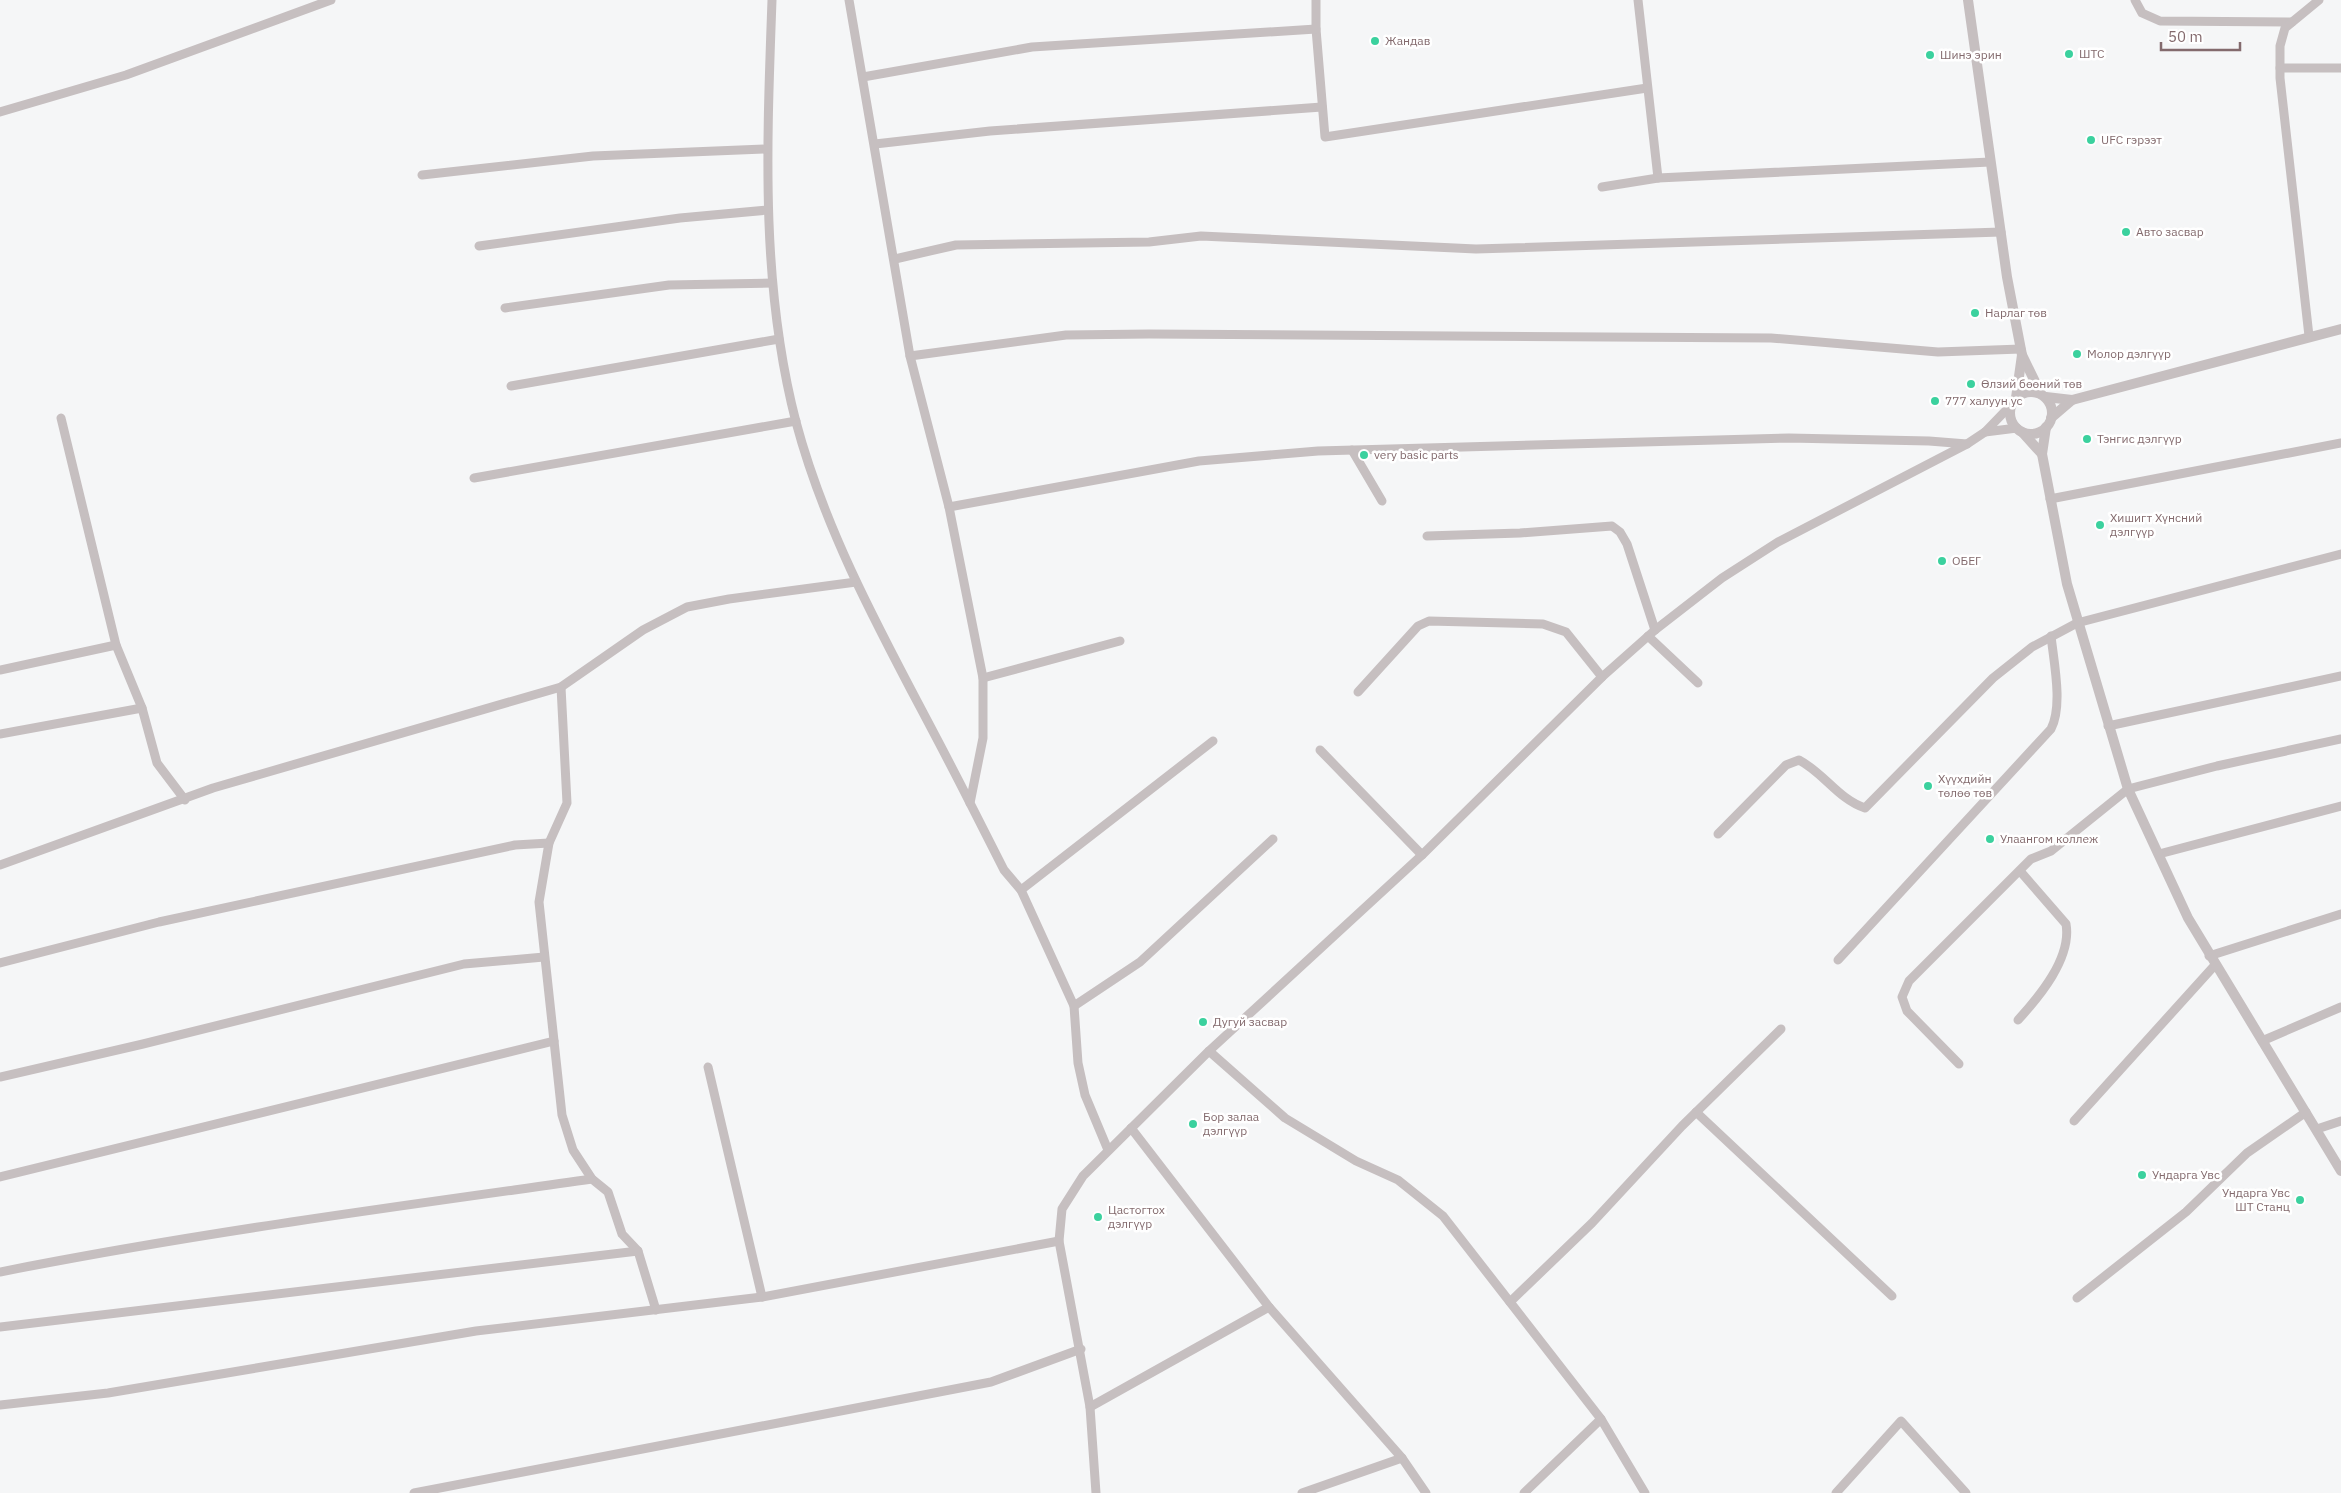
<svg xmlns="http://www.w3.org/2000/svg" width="2341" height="1493" font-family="'IBM Plex Sans',sans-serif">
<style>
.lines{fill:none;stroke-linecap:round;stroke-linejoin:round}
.minor{stroke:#c6bfc0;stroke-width:9}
.tertiary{stroke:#c6bfc0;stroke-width:10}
.poi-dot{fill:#3bd19e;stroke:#fff;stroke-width:2}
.labels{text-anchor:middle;stroke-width:5;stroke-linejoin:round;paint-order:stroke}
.poi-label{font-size:12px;fill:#836a6d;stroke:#fff;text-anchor:start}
</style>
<rect width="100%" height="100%" fill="#f5f6f7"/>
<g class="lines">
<g class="minor">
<path d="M 772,0 C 767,141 760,284 796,422 C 832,557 908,679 970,803"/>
<path d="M 849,0 L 910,356 L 949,507 L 983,678 L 983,738 L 970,803 L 1004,870 L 1021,890 L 1074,1006 L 1078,1063 L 1085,1095 L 1108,1150"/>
<path d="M 1316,0 L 1316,29 L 1325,137 L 1647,88"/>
<path d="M 1638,0 L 1658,178 L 1990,162"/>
<path d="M 2135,0 L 2142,13 L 2160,21 L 2292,22"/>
<path d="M 2280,68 L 2341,68"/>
<path d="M 863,77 L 1032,47 L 1316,29"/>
<path d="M 0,112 L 126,75 L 331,0"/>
<path d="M 875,144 L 990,131 L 1322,107"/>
<path d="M 422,175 L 593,156 L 767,149"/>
<path d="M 1602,187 L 1658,178"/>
<path d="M 479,246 L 680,218 L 768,210"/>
<path d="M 895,259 L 956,245 L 1149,242 L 1201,236 L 1476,249 L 2001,232"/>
<path d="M 505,308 L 669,285 L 772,283"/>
<path d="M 2309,336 L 2280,78 L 2280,46 L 2285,28 L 2319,0"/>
<path d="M 910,356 L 1066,335 L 1149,334 L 1771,338 L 1938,352 L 2021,349"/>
<path d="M 511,386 L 779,339"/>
<path d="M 61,418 L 116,645 L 142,708 L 157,763 L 185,800"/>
<path d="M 1985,432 L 2017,428"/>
<path d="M 1352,450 L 1382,501"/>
<path d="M 474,478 L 796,421"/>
<path d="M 2050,499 L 2341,443"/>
<path d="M 949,507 L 1199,461 L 1318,451 L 1789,438 L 1929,441 L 1967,444"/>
<path d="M 1427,536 L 1520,533 L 1612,526 L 1620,532 L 1627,544 L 1655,630"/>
<path d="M 1648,636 L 1698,683"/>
<path d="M 0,670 L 116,645"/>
<path d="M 983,678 L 1120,641"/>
<path d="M 561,687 L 567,803 L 549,843 L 539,902 L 562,1115 L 573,1150 L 592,1179 L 608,1192 L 622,1234 L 638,1251"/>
<path d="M 1358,692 L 1418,626 L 1429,621 L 1543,624 L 1566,632 L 1602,677"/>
<path d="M 2108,726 L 2341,676"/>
<path d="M 0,734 L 142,708"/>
<path d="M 1320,750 L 1422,855"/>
<path d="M 1718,834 L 1786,765 L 1799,760 C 1824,773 1838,799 1865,808 L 1993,678 L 2032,647 L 2077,623 L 2341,554"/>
<path d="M 2159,854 L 2341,806"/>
<path d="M 0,865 L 213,788 L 561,687 L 643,630 L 687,607 L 729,599 L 856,582"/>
<path d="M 1021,890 L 1213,741"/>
<path d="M 2209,956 L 2341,914"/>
<path d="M 1838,960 L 2051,729 C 2063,706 2054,663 2051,636"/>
<path d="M 0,963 L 159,922 L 515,845 L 549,843"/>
<path d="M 1074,1006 L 1140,962 L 1273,839"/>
<path d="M 2018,1020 C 2039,997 2072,958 2066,924 L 2020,871"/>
<path d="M 2262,1041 L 2341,1007"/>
<path d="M 1209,1051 L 1285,1118 L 1356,1161 L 1398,1180 L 1443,1216 L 1601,1419 L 1645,1493"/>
<path d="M 1959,1064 L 1907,1011 L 1902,997 L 1909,981 L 2031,859 L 2051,851 L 2128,789 L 2217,766 L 2341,739"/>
<path d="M 708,1067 L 762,1297"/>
<path d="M 0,1077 L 143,1044 L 464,964 L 544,957"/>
<path d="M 1696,1112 L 1892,1296"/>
<path d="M 2074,1121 L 2215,965"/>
<path d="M 1131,1128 L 1269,1307 L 1402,1458 L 1426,1493"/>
<path d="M 2317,1129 L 2341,1121"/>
<path d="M 0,1177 L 554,1041"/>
<path d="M 0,1272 C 196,1233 394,1207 592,1179"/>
<path d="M 2077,1298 L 2186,1212 L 2247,1153 L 2306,1112"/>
<path d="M 1510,1302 L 1592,1223 L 1682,1126 L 1781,1029"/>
<path d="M 0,1327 L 638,1251 L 656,1310"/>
<path d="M 0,1405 L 108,1393 L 476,1331 L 762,1297 L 1059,1241"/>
<path d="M 1090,1407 L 1269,1307"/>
<path d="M 414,1493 L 991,1382 L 1081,1349"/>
<path d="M 1096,1493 L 1090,1407 L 1059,1241 L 1062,1209 L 1083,1176 L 1209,1051 L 1422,855 L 1602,677 L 1655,630 L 1722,578 L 1778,542 L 1967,444 L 1985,432 L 2012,404"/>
<path d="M 1302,1493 L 1402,1458"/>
<path d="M 1524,1493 L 1601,1419"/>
<path d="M 1836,1493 L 1901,1421 L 1966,1493"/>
</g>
<g class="tertiary">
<path d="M 1968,0 L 2007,277 L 2022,355 L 2041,394"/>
<circle cx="2031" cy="413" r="21"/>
<path d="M 2046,397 L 2072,400 L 2341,329"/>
<path d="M 2016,398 L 2022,355"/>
<path d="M 2051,418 L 2072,400"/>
<path d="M 2046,427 L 2042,454 L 2067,584 L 2128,789 L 2188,918 L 2341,1171"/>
<path d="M 2022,432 L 2042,454"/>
</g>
</g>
<g class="poi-dot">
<circle cx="1375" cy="41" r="5"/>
<circle cx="2069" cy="54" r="5"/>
<circle cx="1930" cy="55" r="5"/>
<circle cx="2091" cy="140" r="5"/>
<circle cx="2126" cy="232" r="5"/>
<circle cx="1975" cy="313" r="5"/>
<circle cx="2077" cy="354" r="5"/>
<circle cx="1971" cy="384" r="5"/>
<circle cx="1935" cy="401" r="5"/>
<circle cx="2087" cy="439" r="5"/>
<circle cx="1364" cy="455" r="5"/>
<circle cx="2100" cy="525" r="5"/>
<circle cx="1942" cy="561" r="5"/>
<circle cx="1928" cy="786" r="5"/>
<circle cx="1990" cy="839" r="5"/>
<circle cx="1203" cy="1022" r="5"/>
<circle cx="1193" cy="1124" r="5"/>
<circle cx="2142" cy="1175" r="5"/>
<circle cx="2300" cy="1200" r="5"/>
<circle cx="1098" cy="1217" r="5"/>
</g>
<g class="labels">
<g class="poi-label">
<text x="1385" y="45">Жандав</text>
<text x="2079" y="58">ШТС</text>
<text x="1940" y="59">Шинэ эрин</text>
<text x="2101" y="144">UFC гэрээт</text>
<text x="2136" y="236">Авто засвар</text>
<text x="1985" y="317">Нарлаг төв</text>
<text x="2087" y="358">Молор дэлгүүр</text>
<text x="1981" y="388">Өлзий бөөний төв</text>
<text x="1945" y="405">777 халуун ус</text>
<text x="2097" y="443">Тэнгис дэлгүүр</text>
<text x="1374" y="459">very basic parts</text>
<text x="2110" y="522">Хишигт Хүнсний<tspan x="2110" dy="14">дэлгүүр</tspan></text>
<text x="1952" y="565">ОБЕГ</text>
<text x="1938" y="783">Хүүхдийн<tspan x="1938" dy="14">төлөө төв</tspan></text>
<text x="2000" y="843">Улаангом коллеж</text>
<text x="1213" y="1026">Дугуй засвар</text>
<text x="1203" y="1121">Бор залаа<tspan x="1203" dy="14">дэлгүүр</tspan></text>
<text x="2152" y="1179">Ундарга Увс</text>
<text x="2290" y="1197" text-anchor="end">Ундарга Увс<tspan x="2290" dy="14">ШТ Станц</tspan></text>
<text x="1108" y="1214">Цастогтох<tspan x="1108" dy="14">дэлгүүр</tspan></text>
</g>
</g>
<path d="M2161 42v8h79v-8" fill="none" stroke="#836a6d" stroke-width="2.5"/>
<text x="2168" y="42" font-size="15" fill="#836a6d" stroke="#ffffff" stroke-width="4" paint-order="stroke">50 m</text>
</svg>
